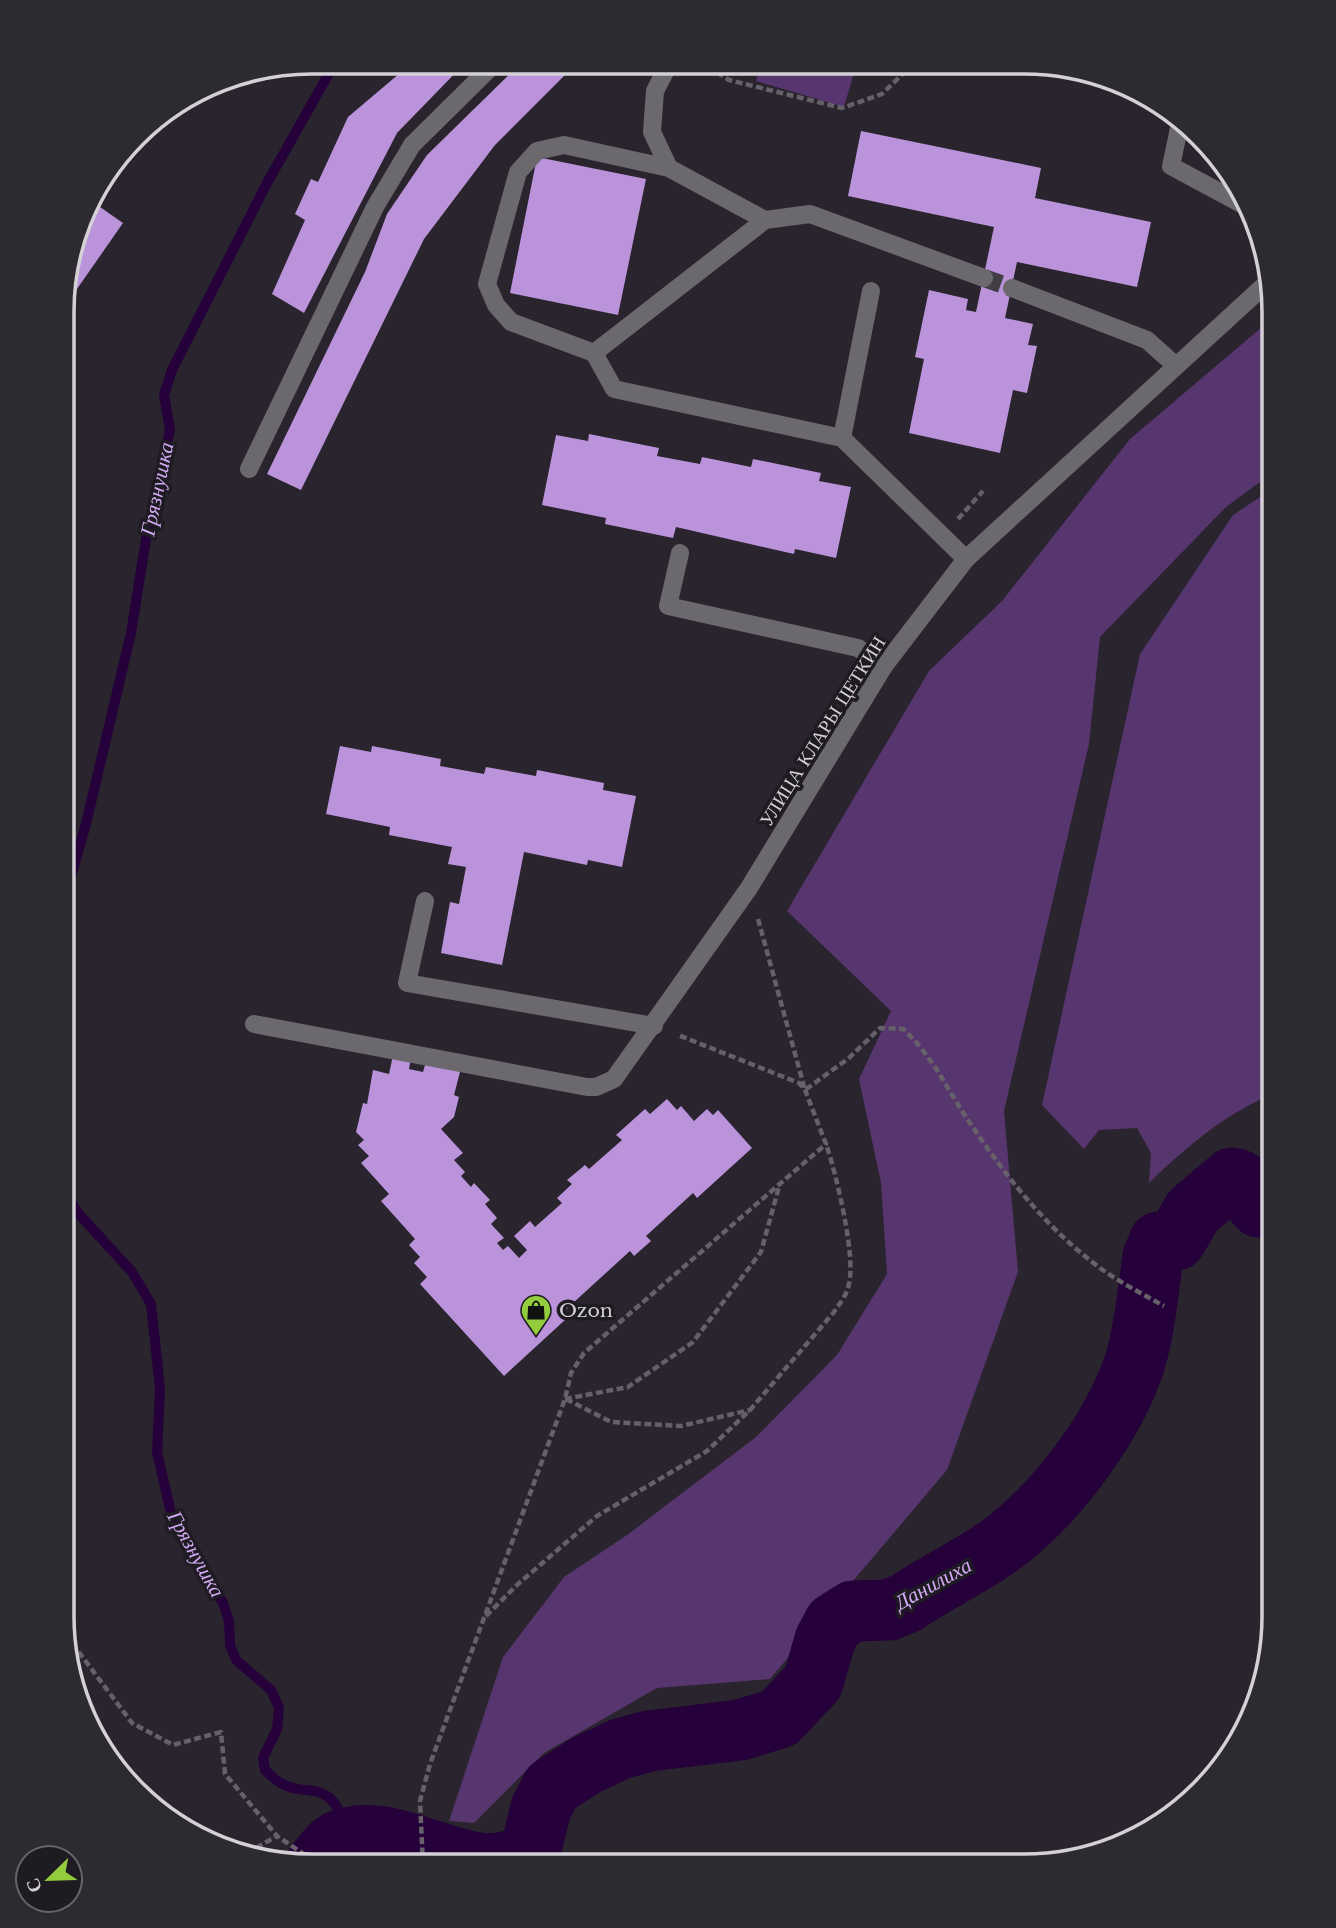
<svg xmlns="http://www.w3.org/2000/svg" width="1336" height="1928" font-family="'Libre Baskerville',serif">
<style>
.green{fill:#57356f}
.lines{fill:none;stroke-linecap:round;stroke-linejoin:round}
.stream{stroke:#25003b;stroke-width:10}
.river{stroke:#25003b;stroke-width:61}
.building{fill:#ba93da}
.minor-tunnel{stroke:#433e46;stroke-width:18;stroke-dasharray:18 9;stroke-linecap:butt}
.path{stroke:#666169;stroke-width:4.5;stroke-dasharray:7 3.5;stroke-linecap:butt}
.minor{stroke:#6b696d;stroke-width:18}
.labels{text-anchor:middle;stroke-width:7;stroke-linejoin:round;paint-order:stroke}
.street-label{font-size:19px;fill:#d4d1d6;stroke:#1f1b23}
.poi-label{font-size:19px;fill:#d4d1d6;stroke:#1f1b23;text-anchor:start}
.water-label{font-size:21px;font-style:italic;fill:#d3aaf4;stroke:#1f1b23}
.rim{fill:none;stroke:#d4d1d6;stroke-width:3.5}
</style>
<rect width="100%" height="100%" fill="#29242d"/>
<g class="green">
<path d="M 761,63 L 857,63 L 844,107 L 756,81 Z"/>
<path d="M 1275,316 L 1275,471 L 1226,507 L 1100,637 L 1089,744 L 1004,1111 L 1018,1272 L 947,1470 L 770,1679 L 657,1688 L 544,1753 L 474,1823 L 449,1821 L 503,1657 L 564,1577 L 627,1535 L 756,1437 L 837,1355 L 887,1274 L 881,1183 L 859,1079 L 891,1011 L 787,911 L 929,671 L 1002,601 L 1130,439 Z"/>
<path d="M 1275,487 L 1274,1094 C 1227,1112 1185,1148 1149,1183 L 1151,1153 L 1137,1128 L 1099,1130 L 1084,1149 L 1042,1105 L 1140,654 L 1233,515 Z"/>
</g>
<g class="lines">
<g class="stream">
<path d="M 62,908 L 86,824 L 131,633 L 146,539 L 170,430 L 164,395 L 172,370 L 267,183 L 336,61"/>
<path d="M 62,1187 L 78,1213 L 132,1272 L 151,1304 L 160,1389 L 157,1452 L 171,1513 L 179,1534 L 223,1603 L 229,1621 L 230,1645 L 236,1660 L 271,1690 L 279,1708 L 277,1729 L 263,1758 L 265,1770 C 273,1778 282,1786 293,1788 C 302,1791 313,1789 321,1793 C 341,1801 344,1822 341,1840"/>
</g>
<path class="river" d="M 315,1865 C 322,1857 329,1846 338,1841 C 399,1814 479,1896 531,1849 L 541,1808 L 552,1787 L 586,1765 L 620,1749 L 649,1741 L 740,1730 L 779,1718 L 813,1682 L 825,1640 L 834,1623 L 853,1611 L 889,1610 L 906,1603 C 938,1581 975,1565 1006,1541 C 1059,1500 1114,1426 1135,1362 C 1145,1328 1148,1291 1153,1257 L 1159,1242 L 1176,1240 L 1193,1211 L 1232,1178 C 1249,1180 1248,1197 1259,1207 L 1267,1206 L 1274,1195"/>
</g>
<g class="building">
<path d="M 413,62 L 466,62 L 397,133 L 304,313 L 272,294 L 305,220 L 295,214 L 311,179 L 318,182 L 348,117 Z"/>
<path d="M 522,62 L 578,62 L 495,145 L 424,239 L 301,490 L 267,474 L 365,272 L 387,214 L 427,155 Z"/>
<path d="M 861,131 L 1041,168 L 1035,198 L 1151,222 L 1137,287 L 1017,262 L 1005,318 L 1033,324 L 1028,345 L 1037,346 L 1027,393 L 1013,390 L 1000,453 L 909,433 L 924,359 L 915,357 L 929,290 L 968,299 L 966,310 L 976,312 L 994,227 L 848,196 Z"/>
<path d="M 537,157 L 646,179 L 618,315 L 510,293 Z"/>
<path d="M 90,200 L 123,223 L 63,309 L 63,278 Z"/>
<path d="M 589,434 L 659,448 L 657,456 L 700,464 L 702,457 L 751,467 L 753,459 L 821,473 L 819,481 L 851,487 L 836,558 L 795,549 L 794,554 L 676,527 L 673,538 L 605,524 L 606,518 L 542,505 L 556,435 L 588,441 Z"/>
<path d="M 340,746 L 371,752 L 372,746 L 441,759 L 440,766 L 484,774 L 486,767 L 536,776 L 537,770 L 604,783 L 603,790 L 636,796 L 622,867 L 588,860 L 587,865 L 524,852 L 502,965 L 441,953 L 450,902 L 459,904 L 466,867 L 448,864 L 452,847 L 389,835 L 390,827 L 326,814 Z"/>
<path d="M 393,1055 L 411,1058 L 409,1069 L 423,1072 L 427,1058 L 460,1072 L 454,1095 L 459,1097 L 454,1117 L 441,1129 L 463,1153 L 454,1160 L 465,1172 L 461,1176 L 471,1187 L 474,1183 L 490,1200 L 485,1204 L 497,1218 L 491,1224 L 504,1238 L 497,1243 L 503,1250 L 508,1246 L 519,1258 L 527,1250 L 514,1236 L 530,1221 L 535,1227 L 562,1203 L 557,1198 L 572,1184 L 567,1180 L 585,1165 L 589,1169 L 622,1140 L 616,1135 L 645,1109 L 650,1114 L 667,1099 L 677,1110 L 681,1106 L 694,1121 L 707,1109 L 713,1115 L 718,1110 L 752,1148 L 697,1198 L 693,1193 L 646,1236 L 651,1241 L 634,1256 L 630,1251 L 562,1313 L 566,1319 L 504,1376 L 420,1284 L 427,1277 L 414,1263 L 420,1257 L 409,1245 L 415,1239 L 381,1201 L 389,1194 L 361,1163 L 369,1156 L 358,1145 L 364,1140 L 356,1132 L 363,1103 L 367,1104 L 373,1070 L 389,1074 Z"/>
</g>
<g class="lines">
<path class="minor-tunnel" d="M 984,278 L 1012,288"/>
<g class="path">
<path d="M 713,62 L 721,75 L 729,80 L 842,108 L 882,94 L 914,63"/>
<path d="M 958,519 L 983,491"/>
<path d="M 758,919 L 805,1090 L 849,1058 L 880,1028 L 903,1029 C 932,1055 947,1089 968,1120 C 1002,1171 1042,1223 1091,1261 C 1113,1279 1139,1292 1164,1306"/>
<path d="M 565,1399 L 628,1387 L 693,1342 L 761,1252 L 780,1183"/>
<path d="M 566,1399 L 611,1422 L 681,1426 L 750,1410"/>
<path d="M 486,1616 L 518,1584 L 597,1516 L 707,1451 L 750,1410 L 834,1312 C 840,1303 847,1295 849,1284 C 856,1255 836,1173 826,1144"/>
<path d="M 66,1635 L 132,1723 L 173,1745 L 221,1732 L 225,1774 L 277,1836 L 320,1865"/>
<path d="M 247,1853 L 277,1836"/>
<path d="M 423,1865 L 420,1801 L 430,1764 L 565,1399 L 571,1373 L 584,1353 L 826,1144 L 805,1090 L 799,1083 L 678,1035"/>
</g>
<g class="minor">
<path d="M 1181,119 L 1171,166 L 1251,209"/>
<path d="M 669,168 L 652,132 L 655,91 L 670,62"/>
<path d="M 765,220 L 669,168 L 564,145 L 537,151 L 518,172 L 487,284 L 496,305 L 511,322 L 594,353 L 614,389 L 842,438 L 966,559"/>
<path d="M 1012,288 L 1147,340 L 1175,365"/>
<path d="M 594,353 L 765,220 L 810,214 L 984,278"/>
<path d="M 842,438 L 871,291"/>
<path d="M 249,469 L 375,207 L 412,145 L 496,62"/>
<path d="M 680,553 L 668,606 L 858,648 L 884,666"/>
<path d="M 425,901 L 407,983 L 654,1026"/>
<path d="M 254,1024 L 587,1087 L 596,1087 L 614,1079 L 749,888 L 884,666 L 966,559 L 1268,282"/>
</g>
</g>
<defs>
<g id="shop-pin" transform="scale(1.575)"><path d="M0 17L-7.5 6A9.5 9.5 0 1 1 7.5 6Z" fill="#93cd3e" stroke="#1f1b23"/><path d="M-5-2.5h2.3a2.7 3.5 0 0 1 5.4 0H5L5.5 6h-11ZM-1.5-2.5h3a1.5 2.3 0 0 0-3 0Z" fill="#111"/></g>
</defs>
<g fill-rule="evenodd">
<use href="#shop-pin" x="536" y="1310"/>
</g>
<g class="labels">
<g class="street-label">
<text transform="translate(822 731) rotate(-58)" y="7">УЛИЦА КЛАРЫ ЦЕТКИН</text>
</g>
<g class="poi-label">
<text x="559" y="1317">Ozon</text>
</g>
<g class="water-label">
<text transform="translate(157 489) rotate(-78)" y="7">Грязнушка</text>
<text transform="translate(196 1554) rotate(61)" y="7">Грязнушка</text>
<text transform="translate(933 1584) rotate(-29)" y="7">Данилиха</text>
</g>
</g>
<path d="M0 0H1336V1928H0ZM312 74H1024A238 238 0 0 1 1262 312V1616A238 238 0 0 1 1024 1854H312A238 238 0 0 1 74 1616V312A238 238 0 0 1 312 74Z" fill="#2d2a31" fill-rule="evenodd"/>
<path class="rim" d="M312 74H1024A238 238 0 0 1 1262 312V1616A238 238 0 0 1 1024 1854H312A238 238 0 0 1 74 1616V312A238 238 0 0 1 312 74Z"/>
<g transform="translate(49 1879) rotate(247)"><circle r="33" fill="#1f1b23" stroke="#67646b" stroke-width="2"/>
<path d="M0-5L12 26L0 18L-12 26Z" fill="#93cd3e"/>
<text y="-10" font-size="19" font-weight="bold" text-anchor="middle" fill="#d4d1d6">С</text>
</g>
</svg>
